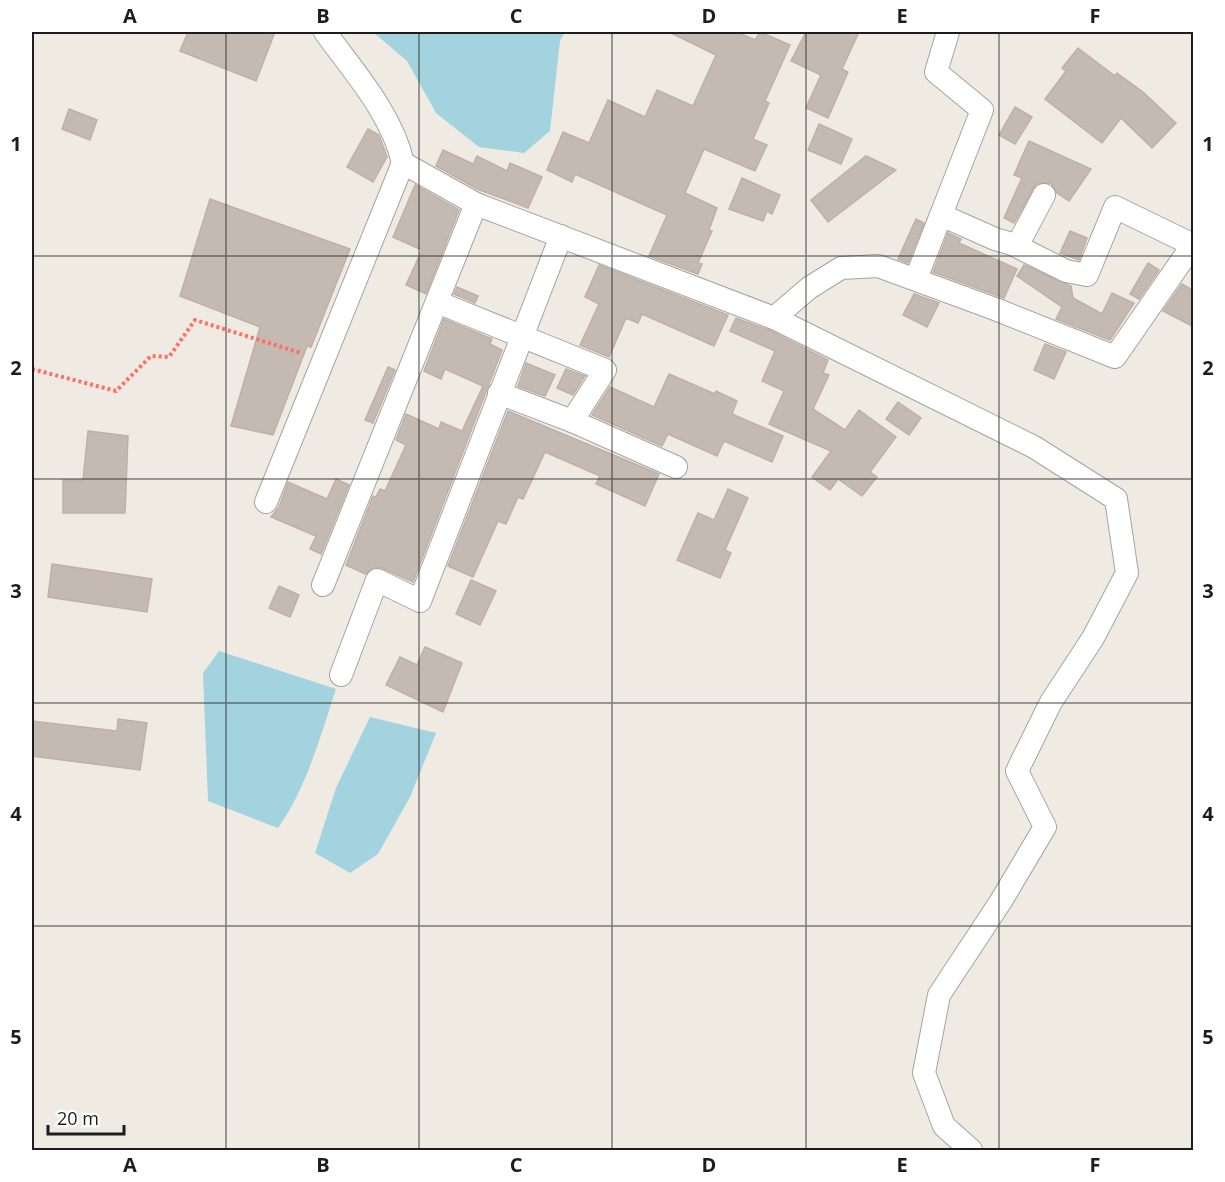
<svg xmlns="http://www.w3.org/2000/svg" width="1225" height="1182" font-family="'Open Sans',sans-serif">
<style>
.water{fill:#a2d3de}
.building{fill:#c4bab2;stroke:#c1b0a5;stroke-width:1.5}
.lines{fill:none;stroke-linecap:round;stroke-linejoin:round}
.street-casing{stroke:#a4a4a4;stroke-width:24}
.path{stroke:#fe6f65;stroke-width:4;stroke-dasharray:3 3;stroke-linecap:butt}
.street{stroke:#fff;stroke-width:22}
.grid{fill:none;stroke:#1d1d1d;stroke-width:1.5;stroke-opacity:0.55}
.neatline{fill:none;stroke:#1d1d1d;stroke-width:2}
.grid-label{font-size:20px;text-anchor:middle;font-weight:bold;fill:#1d1d1d}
</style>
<rect width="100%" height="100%" fill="#efebe3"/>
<g class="water">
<path d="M 373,32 L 565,32 L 560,41 L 550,131 L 524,153 L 479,147 L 436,113 L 407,61 Z"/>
<path d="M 219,651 L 336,689 C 320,737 307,787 278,828 L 208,801 L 203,673 Z"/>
<path d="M 370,717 L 436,733 L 410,797 L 378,854 L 350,873 L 315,853 L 336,788 Z"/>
</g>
<g class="building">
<path d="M 188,32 L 275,32 L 256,81 L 180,51 Z"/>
<path d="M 669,32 L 737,32 L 755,40 L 760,32 L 790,45 L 765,101 L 769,103 L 753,139 L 767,145 L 755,171 L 704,149 L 685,193 L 717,208 L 709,230 L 712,231 L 698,263 L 702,264 L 698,274 L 649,256 L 667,215 L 575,174 L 572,182 L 547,170 L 563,132 L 589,143 L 608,100 L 645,117 L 657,90 L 693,106 L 716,55 Z"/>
<path d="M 806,32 L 859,32 L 842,69 L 848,72 L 828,118 L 806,108 L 821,75 L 791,61 Z"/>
<path d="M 1078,48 L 1115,76 L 1117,73 L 1143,92 L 1176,123 L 1152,148 L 1121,118 L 1102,143 L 1045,99 L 1066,71 L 1062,68 Z"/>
<path d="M 1015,107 L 1032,117 L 1015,144 L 999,135 Z"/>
<path d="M 69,109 L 97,120 L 90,140 L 62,129 Z"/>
<path d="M 819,124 L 852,139 L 841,164 L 808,150 Z"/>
<path d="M 368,129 L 379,135 L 387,157 L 373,182 L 347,167 Z"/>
<path d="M 1029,141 L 1091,169 L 1069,201 L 1057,193 L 1051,183 L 1036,184 L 1014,223 L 1004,218 L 1022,178 L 1014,175 Z"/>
<path d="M 443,150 L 473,164 L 477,156 L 507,171 L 510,163 L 542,177 L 528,208 L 477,189 L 436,166 Z"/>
<path d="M 866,156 L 896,170 L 828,222 L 811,200 Z"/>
<path d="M 742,178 L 780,195 L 772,214 L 767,211 L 763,221 L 729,209 Z"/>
<path d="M 415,185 L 459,210 L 426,294 L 406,285 L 422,250 L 393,237 Z"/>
<path d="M 210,199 L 350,249 L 311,347 L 307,346 L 273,435 L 231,426 L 260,327 L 180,296 Z"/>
<path d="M 916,219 L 924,223 L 908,263 L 898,259 Z"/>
<path d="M 1070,231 L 1087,238 L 1079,260 L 1060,253 Z"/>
<path d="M 948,233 L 961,239 L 959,243 L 1017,269 L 1004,298 L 933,272 Z"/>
<path d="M 1148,263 L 1159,270 L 1139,299 L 1130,294 Z"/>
<path d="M 599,265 L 728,315 L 714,346 L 642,314 L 638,323 L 626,318 L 609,357 L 580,345 L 599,304 L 585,297 Z"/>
<path d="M 1024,265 L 1071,286 L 1073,298 L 1102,314 L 1112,293 L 1134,303 L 1110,340 L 1056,319 L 1062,307 L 1017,276 Z"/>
<path d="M 1182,284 L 1194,291 L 1194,327 L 1163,311 Z"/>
<path d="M 457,287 L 478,296 L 475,303 L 454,294 Z"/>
<path d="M 914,294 L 939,303 L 927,327 L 903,315 Z"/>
<path d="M 736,318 L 769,330 L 828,360 L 823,373 L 829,375 L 813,409 L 845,430 L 859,410 L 896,437 L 870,472 L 877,477 L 862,496 L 838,479 L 830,490 L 812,477 L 831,451 L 769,424 L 784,391 L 762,381 L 775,351 L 730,331 Z"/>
<path d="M 444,319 L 492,339 L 490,344 L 502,350 L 413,582 L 382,568 L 375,567 L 365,574 L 346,565 L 373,496 L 376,497 L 380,489 L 385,491 L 406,445 L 396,440 L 406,414 L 439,429 L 441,422 L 462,431 L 483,386 L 445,369 L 441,379 L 424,371 Z"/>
<path d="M 1045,344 L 1066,352 L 1054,379 L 1034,370 Z"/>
<path d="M 526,363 L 555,375 L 545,396 L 518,386 Z"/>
<path d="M 388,367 L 395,370 L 373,423 L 365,420 Z"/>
<path d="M 566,369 L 585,376 L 573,395 L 557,388 Z"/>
<path d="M 669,374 L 715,394 L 716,391 L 737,401 L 732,414 L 783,436 L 772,462 L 724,441 L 717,456 L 668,434 L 662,446 L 592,415 L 610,387 L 654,407 Z"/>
<path d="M 898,402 L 921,418 L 909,435 L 886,419 Z"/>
<path d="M 508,411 L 659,474 L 645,506 L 596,484 L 600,476 L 545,452 L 523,499 L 518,497 L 506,524 L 498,521 L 473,577 L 448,566 Z"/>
<path d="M 88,431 L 128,436 L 125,513 L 63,513 L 63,480 L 83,480 Z"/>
<path d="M 336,479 L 349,485 L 321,554 L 310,549 L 316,536 L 271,517 L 279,507 L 288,482 L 327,499 Z"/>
<path d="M 728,489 L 748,498 L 725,550 L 731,553 L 720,578 L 677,560 L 698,513 L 714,520 Z"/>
<path d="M 52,564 L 152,579 L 147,612 L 48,597 Z"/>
<path d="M 471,580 L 496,591 L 480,625 L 456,614 Z"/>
<path d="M 279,586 L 299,595 L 290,617 L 269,608 Z"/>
<path d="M 425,647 L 462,663 L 443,712 L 386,685 L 400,657 L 417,665 Z"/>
<path d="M 118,719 L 147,723 L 140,770 L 32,756 L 32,721 L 117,731 Z"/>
</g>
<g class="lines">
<g class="street-casing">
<g id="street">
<path d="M 325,32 C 354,72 392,114 403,163 L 476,204 L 774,318 L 809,288 L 841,268 L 878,266 L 995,309 L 1115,357 L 1194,243"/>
<path d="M 941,215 L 982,110 L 936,72 L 948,32"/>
<path d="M 1017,246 L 1044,195"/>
<path d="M 917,276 L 941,215 L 995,239 L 1012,244 L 1066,271 L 1087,275 L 1115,207 L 1187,242"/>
<path d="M 437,302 L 605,370 L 572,421 L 676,467"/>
<path d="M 774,318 L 1034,447 L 1116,499 L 1127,573 L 1093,638 L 1051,702 L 1017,771 L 1045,827 L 1001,901 L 939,995 L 924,1073 L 944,1126 L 971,1150"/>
<path d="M 499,393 L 572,421"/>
<path d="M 266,502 L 403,163"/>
<path d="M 323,585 L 476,204"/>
<path d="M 341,675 L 377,580 L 420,601 L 561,236"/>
</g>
</g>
<path class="path" d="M 32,369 L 116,391 L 151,356 L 169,357 L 195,320 L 301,353"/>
<use href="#street" class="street"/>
</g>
<path class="grid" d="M 226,32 L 226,1150M 419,32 L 419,1150M 612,32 L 612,1150M 806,32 L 806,1150M 999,32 L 999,1150M 32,256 L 1194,256M 32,479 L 1194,479M 32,703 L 1194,703M 32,926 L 1194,926"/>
<rect width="1225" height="1182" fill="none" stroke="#ffffff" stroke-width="66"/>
<path d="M48 1125v9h76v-9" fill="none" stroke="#1d1d1d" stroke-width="3"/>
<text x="57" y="1125" font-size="18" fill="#1d1d1d" stroke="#ffffff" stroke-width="4.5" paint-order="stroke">20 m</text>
<rect x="33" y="33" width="1159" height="1116" class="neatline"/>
<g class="grid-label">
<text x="130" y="23">A</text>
<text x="323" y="23">B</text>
<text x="516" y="23">C</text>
<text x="709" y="23">D</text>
<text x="902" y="23">E</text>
<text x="1095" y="23">F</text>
<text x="16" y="151">1</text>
<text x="1208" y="151">1</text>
<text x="16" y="375">2</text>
<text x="1208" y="375">2</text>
<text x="16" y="598">3</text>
<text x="1208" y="598">3</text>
<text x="16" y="821">4</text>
<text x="1208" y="821">4</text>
<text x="16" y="1044">5</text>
<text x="1208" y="1044">5</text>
<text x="130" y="1172">A</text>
<text x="323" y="1172">B</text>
<text x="516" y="1172">C</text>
<text x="709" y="1172">D</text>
<text x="902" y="1172">E</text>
<text x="1095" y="1172">F</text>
</g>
</svg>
